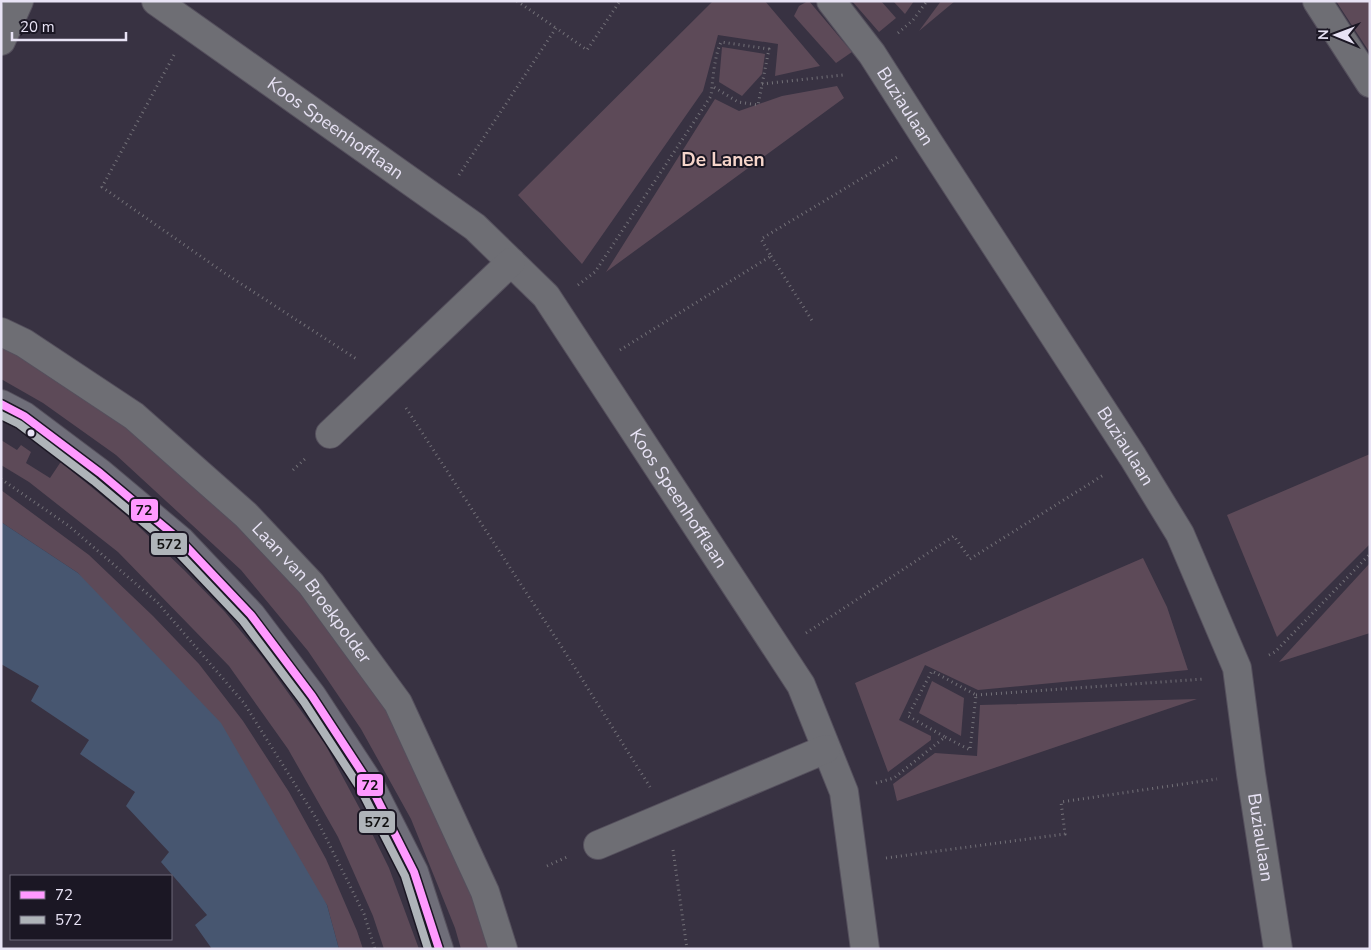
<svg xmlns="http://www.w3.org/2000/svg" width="1371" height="950" font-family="'Nunito Sans',sans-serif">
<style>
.green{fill:#5d4a58}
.water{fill:#475670}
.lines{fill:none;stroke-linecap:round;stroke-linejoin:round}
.minor-casing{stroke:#55505d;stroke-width:30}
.major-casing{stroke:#55505d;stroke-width:30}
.path{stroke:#737178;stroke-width:3;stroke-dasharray:1 4;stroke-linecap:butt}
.minor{stroke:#6e6e74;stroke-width:28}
.major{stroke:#6f6e79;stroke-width:28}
.bus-1-casing{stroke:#1b1724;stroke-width:11}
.bus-2-casing{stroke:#1b1724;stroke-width:11}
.bus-1{stroke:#f9f;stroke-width:8}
.bus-2{stroke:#afb4b9;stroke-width:8}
.bus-dot{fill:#e8e3f5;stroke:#1b1724;stroke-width:2}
.labels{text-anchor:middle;stroke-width:4;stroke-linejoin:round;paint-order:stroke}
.street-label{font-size:18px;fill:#e8e3f5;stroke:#1b1724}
.neighbourhood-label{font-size:19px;font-weight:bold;fill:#f6d5ca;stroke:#1b1724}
.line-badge{stroke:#1b1724;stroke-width:2}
.pale-badge-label{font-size:14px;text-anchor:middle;font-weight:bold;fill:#111}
</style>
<rect width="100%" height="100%" fill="#383242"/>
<g class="green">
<path d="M 713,1 L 765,1 L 820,66 L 775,76 L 778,44 L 718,35 L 703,91 L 582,264 L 518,195 Z"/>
<path d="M 808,1 L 809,1 L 852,52 L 836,63 L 794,16 L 799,6 Z"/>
<path d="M 852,1 L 881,1 L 896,18 L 879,32 Z"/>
<path d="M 893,1 L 914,1 L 905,14 Z"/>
<path d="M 941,1 L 955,1 L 919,31 Z"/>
<path d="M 1336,1 L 1370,1 L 1370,53 Z"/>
<path d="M 722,47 L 765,54 L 762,74 L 742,96 L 719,82 Z"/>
<path d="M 837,86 L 844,98 L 606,272 L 715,99 L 739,111 L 782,96 Z"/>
<path d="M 1,343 L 110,413 L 206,492 L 297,587 L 357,664 L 400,730 L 444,817 L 493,949 L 461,949 L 455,928 L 411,819 L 361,729 L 308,651 L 241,570 L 116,455 L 43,403 L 1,379 Z"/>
<path d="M 1,440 L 17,450 L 21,445 L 31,452 L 26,463 L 50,478 L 60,463 L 62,463 L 134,522 L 184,570 L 225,612 L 263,658 L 325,744 L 360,809 L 389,868 L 419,949 L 384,949 L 373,916 L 338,837 L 288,749 L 229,666 L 118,552 L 29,482 L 1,465 Z"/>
<path d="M 1370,454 L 1370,544 L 1277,637 L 1227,515 Z"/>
<path d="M 1,490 L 89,555 L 153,616 L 199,664 L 243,721 L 289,792 L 326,859 L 357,931 L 363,949 L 339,949 L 327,905 L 78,573 L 1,522 Z"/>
<path d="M 1143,558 L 1167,607 L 1188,670 L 978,690 L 925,665 L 899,720 L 931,736 L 931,740 L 888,772 L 855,683 Z"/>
<path d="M 1370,563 L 1370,633 L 1279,662 Z"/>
<path d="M 932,681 L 964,698 L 961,736 L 919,713 Z"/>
<path d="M 1197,699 L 897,801 L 893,784 L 935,753 L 977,756 L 980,705 Z"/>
</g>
<path class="water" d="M 1,522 L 78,573 L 221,723 L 327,905 L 339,949 L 212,949 L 195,925 L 207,915 L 161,862 L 169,852 L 126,806 L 135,792 L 80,754 L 89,740 L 31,701 L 39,686 L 1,664 Z"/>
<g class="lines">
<g class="minor-casing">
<g id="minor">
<path id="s1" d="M 156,1 L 475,227 L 546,296 L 801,685 L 844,792 L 865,949"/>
<path id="s2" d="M 831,1 L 872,54 L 927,140 L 1133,457 L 1180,534 L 1237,668 L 1251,774 L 1278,949"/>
<path d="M 1317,1 L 1370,83"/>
<path d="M 1,41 L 19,1"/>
<path id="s3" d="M 1,332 L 24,343 L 134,416 L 246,515 L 311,584 L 398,703 L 485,892 L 503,949"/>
<path d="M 330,434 L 511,262"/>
<path d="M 598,845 L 826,749"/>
</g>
</g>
<g class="major-casing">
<path id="major" d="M 1,404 L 24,416 L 100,473 L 181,541 L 251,615 L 312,696 L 369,783 L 414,872 L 439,949"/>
</g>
<g class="path">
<path d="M 517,1 L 556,28"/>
<path d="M 898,33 L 913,20 L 927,1"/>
<path d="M 174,55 L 102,187 L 223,272 L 358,360"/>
<path d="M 762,84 L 843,75 L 845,73"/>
<path d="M 459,175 L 556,28 L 587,50 L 620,1"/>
<path d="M 771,256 L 813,322"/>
<path d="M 578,285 L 595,272 L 711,96 C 713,78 714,58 721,42 L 769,49 L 758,105 L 738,102 L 712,86"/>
<path d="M 620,350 L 771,256 L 761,239 L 899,156"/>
<path d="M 406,408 L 563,649 L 650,787"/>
<path d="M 293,470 L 307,457"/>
<path d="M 1,479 L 69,526 L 157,602 L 244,703 L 316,818 L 364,914 L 375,949"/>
<path d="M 806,633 L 954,536 L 970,559 L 1105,474"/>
<path d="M 1269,655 L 1275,652 L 1370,554"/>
<path d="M 976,695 L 1204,679"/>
<path d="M 876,783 L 894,778 L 945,737 L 908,716 L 932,671 L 976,695 L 970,750 L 945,737"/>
<path d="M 673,850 L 687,949"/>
<path d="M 886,858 L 1065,834 L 1061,802 L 1217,779"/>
<path d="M 547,866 L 567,857"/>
</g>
<use href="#minor" class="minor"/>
<use href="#major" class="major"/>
<g class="bus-1-casing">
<path id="bus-1" d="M 1,404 L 24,416 L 100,473 L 181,541 L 251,615 L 312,696 L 369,783 L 414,872 L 439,949"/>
</g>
<g class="bus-2-casing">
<path id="bus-2" d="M 1,415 L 19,424 L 94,481 L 174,548 L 243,621 L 304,702 L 360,788 L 405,876 L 428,949"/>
</g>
<use href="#bus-1" class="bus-1"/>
<use href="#bus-2" class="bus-2"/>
</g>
<circle class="bus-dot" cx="31" cy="433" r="4.5"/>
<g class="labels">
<g class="street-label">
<text dy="6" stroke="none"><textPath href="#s2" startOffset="129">Buziaulaan</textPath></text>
<text dy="6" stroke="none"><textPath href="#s1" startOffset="220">Koos Speenhofflaan</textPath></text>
<text dy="6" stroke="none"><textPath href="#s2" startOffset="534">Buziaulaan</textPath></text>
<text dy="6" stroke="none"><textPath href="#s1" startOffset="732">Koos Speenhofflaan</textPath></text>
<text dy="6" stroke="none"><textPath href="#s3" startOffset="409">Laan van Broekpolder</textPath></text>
<text dy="6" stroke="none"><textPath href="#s2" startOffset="954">Buziaulaan</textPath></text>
</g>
<g class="neighbourhood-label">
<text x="723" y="166">De Lanen</text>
</g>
</g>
<g class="line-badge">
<rect x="130" y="498" width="29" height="24" rx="5" fill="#f9f"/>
<rect x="150" y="532" width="38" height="24" rx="5" fill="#afb4b9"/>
<rect x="356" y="773" width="28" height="24" rx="5" fill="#f9f"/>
<rect x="358" y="810" width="38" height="24" rx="5" fill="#afb4b9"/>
</g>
<g class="pale-badge-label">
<text x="144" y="515">72</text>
<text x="169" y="549">572</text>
<text x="370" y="790">72</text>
<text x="377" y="827">572</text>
</g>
<rect width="1371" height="950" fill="none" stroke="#e8e3f5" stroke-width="5"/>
<rect x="10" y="875" width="162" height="65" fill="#1b1724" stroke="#6d6978"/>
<rect x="20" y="891" width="25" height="8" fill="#ff99ff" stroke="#6d6978"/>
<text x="55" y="900" font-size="15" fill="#e8e3f5">72</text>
<rect x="20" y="916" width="25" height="8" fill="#afb4b9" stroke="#6d6978"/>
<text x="55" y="925" font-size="15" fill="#e8e3f5">572</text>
<g transform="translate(1336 35) rotate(271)" stroke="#1b1724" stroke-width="4" paint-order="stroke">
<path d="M0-4L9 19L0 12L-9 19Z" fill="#e8e3f5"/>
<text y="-8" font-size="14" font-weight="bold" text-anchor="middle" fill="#e8e3f5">N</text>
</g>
<path d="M12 32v8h114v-8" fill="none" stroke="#e8e3f5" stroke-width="2.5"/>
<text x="20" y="32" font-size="15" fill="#e8e3f5" stroke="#1b1724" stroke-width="4" paint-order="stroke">20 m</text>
</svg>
